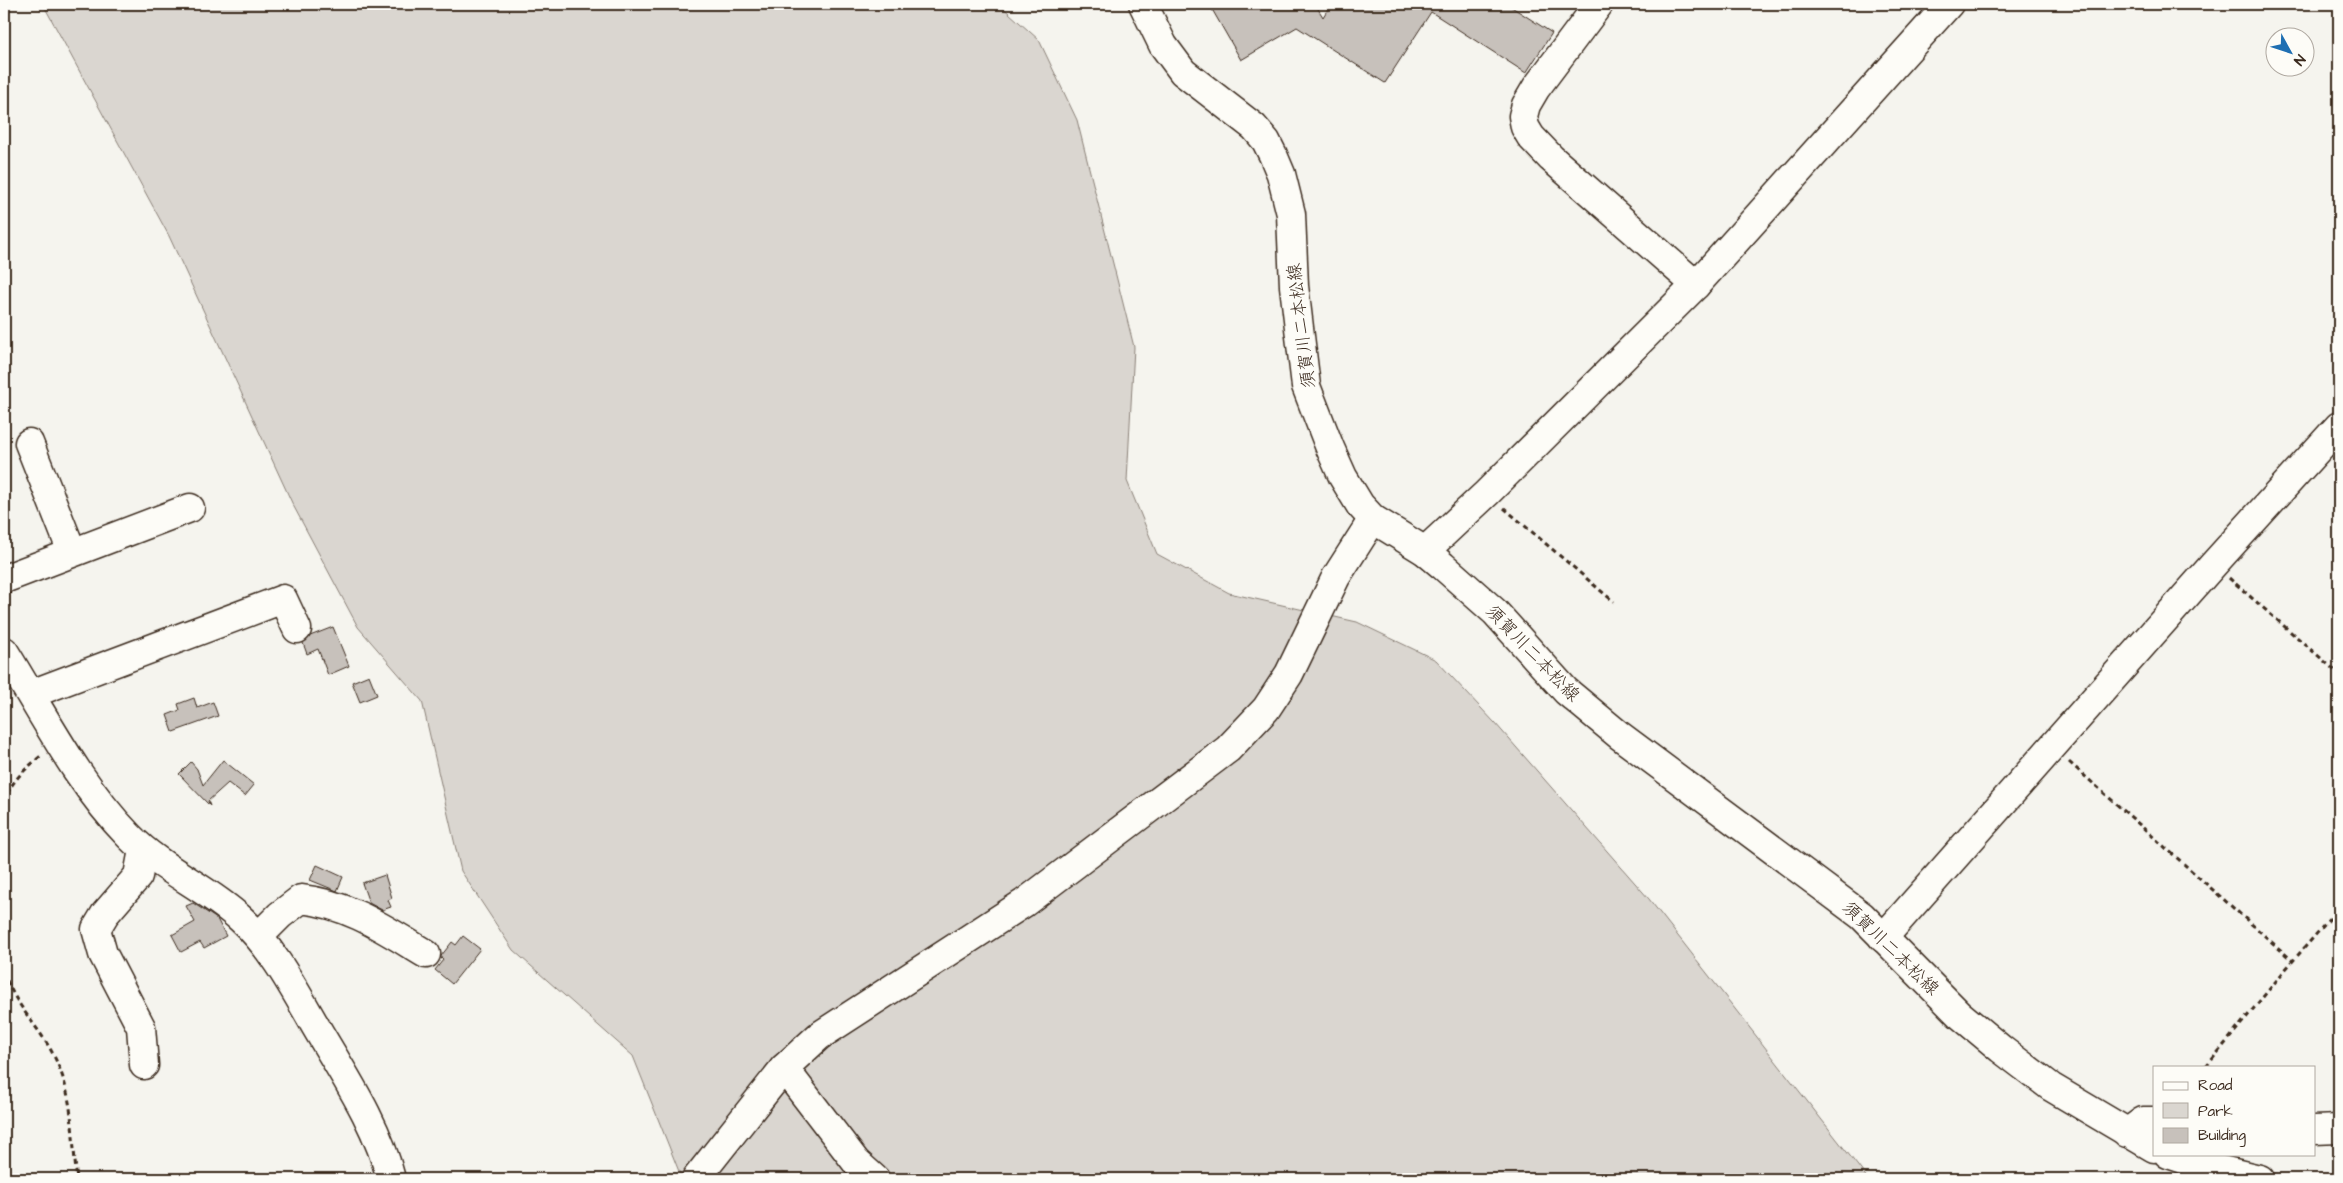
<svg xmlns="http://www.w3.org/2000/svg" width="2343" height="1183" font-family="'Architects Daughter','Klee One',sans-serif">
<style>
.green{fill:#dad6d0;stroke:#8a8077}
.building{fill:#c7c1bb;stroke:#3b2a1e}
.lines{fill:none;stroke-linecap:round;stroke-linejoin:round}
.minor-casing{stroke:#3b2a1e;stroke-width:31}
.major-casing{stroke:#3b2a1e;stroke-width:31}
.path{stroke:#3b2a1e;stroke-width:3;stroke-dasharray:5 4;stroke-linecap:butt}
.minor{stroke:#fdfcf7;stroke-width:28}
.major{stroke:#fdfcf7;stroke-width:28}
.labels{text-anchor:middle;stroke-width:4;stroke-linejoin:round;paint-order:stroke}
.street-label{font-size:18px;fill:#3b2a1e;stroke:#fdfcf7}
</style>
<rect width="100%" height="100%" fill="#f5f4ee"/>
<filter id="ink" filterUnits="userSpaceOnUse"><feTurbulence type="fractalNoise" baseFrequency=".02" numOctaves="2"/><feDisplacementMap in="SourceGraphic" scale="10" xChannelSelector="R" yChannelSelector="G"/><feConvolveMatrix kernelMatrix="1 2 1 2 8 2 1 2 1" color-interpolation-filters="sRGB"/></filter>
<g filter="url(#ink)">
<path class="green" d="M 43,4 L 999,4 L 1039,40 L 1077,120 L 1134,347 L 1127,481 L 1157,554 L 1229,593 L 1357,622 L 1436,660 L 1495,723 L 1649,899 L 1868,1179 L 682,1179 L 633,1056 L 513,950 L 461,871 L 422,701 L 358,627 L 293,505 L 169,236 Z"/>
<g class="building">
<path d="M 1209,4 L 1315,4 L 1323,17 L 1331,4 L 1507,4 L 1552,33 L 1526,73 L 1431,12 L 1385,83 L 1297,27 L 1241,60 Z"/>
<path d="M 333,627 L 349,666 L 328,675 L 318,649 L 307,654 L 303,643 L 310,636 Z"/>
<path d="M 369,675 L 377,695 L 360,702 L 352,682 Z"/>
<path d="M 194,698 L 197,708 L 213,702 L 218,716 L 173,732 L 167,715 L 180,710 L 178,704 Z"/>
<path d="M 223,760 L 254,785 L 245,796 L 228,783 L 208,801 L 210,806 L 179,774 L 191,762 L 197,769 L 203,785 Z"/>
<path d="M 317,865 L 343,877 L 337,891 L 310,880 Z"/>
<path d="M 385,875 L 392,898 L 388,900 L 391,907 L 382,910 L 369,903 L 362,883 Z"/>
<path d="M 193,903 L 217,919 L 226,936 L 204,948 L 200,942 L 181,952 L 172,935 L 195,922 L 186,906 Z"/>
<path d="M 463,936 L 480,949 L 452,984 L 435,970 L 443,960 L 441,958 L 441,956 L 452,942 L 456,945 Z"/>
</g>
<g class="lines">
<g class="minor-casing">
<g id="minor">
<path d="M 1599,4 L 1536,88 L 1526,105 L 1523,116 L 1525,127 L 1531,137 L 1551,158 L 1696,285"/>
<path d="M 29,443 L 72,552"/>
<path d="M 1425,551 L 1487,493 L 1696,285 L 1949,4"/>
<path d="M 4,579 L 190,508"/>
<path d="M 4,651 C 42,712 78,784 129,836 C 162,870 206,887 241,919 C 273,948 294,989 316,1027 C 344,1075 378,1125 391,1179"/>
<path d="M 31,694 L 283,599 L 297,629"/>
<path d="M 143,850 L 138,876 L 105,914 L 96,929 L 103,954 L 141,1027 L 144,1065"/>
<path d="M 259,936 L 280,915 L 301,899 C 349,904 386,930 426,954"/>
<path d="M 1883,938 L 2213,565 L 2339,426"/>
<path d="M 784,1068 L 856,1162 L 875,1179"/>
<path d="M 2314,1130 L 2339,1129"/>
<path d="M 2127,1133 L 2143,1121 L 2154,1121"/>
<path d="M 696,1179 L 784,1068 L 819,1036 L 1024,903 L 1228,749 L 1266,709 L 1289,674 L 1336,577 L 1373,519"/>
</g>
</g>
<g class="major-casing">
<g id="major">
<path d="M 1143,4 L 1163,45 L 1183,72 L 1254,127 L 1266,141 L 1273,155 L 1281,174 L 1291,214 L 1294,286 L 1306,386 L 1330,448 L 1343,477 L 1360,505 L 1373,519 L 1425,551 L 1443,566 L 1495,612 L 1566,691 L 1619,735 L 1862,916 L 1959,1014 L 2001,1049 L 2051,1087 L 2154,1148"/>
<path d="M 2168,1154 L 2205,1166 L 2260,1179"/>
</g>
</g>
<g class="path">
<path d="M 1504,508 L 1614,602"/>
<path d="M 2229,578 L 2339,674"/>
<path d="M 2069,762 L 2293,961"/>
<path d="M 4,802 C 10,782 26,768 42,755"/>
<path d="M 4,972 C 14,1005 39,1026 54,1056 C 75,1098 71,1135 77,1179"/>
<path d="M 2206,1067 L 2285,970 L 2339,908"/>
</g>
<use href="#minor" class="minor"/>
<use href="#major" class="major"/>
</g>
</g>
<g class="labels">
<g class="street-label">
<text transform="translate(1301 326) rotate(-97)" y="6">須賀川二本松線</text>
<text transform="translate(1533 653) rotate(46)" y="6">須賀川二本松線</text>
<text transform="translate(1891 948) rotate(44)" y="6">須賀川二本松線</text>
</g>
</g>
<rect width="2343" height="1183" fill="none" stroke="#fdfcf7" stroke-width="20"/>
<rect x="10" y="10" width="2323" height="1163" fill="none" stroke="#3b2a1e" stroke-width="2" filter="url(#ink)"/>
<rect x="2153" y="1066" width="162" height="90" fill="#fdfcf7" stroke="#afa8a0"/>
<rect x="2163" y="1082" width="25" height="8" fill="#fdfcf7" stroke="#afa8a0"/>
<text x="2198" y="1090" font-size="15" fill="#3b2a1e">Road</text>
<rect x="2163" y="1103" width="25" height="15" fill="#dad6d0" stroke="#afa8a0"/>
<text x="2198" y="1116" font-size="15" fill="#3b2a1e">Park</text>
<rect x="2163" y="1128" width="25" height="15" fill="#c7c1bb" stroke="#afa8a0"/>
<text x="2198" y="1140" font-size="15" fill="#3b2a1e">Building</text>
<g transform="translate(2290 52) rotate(130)"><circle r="24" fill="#fdfcf7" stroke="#afa8a0"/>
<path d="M0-4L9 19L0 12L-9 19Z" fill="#1f6fb2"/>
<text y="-8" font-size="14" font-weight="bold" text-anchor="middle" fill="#3b2a1e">N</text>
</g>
</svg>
